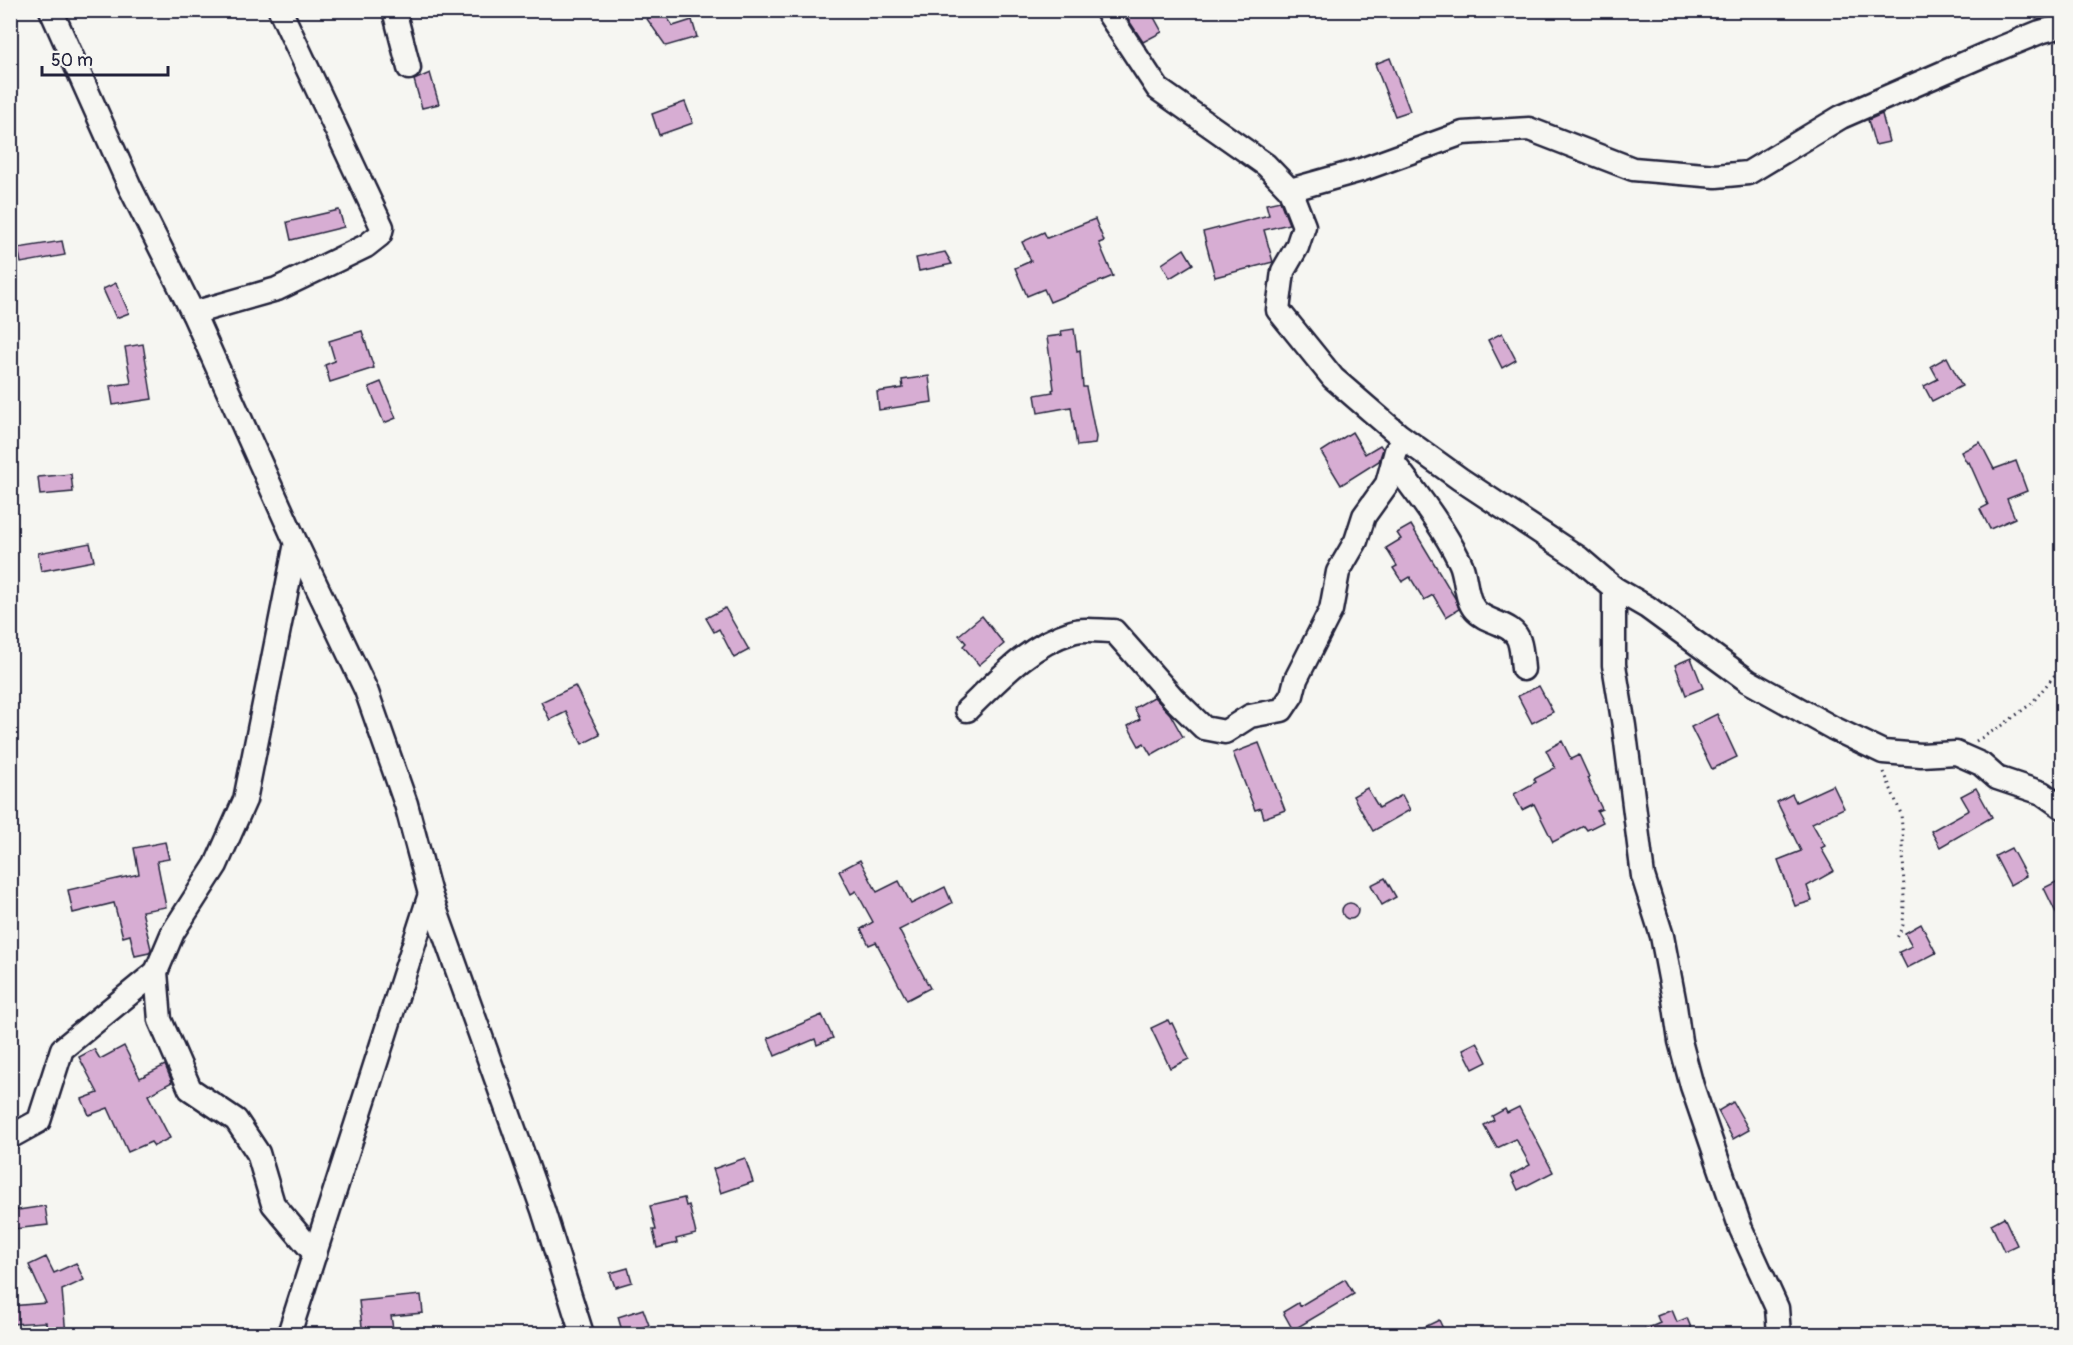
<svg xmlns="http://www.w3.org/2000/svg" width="2073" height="1345" font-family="Pangolin,sans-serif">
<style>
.building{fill:#d7add3;stroke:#22223b;stroke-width:1.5}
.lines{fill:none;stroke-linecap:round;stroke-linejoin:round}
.minor-casing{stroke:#22223b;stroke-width:27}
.path{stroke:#22223b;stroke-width:3;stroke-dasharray:1.5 4.5;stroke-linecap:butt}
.minor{stroke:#f6f6f2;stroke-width:22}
</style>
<rect width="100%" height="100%" fill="#f6f6f2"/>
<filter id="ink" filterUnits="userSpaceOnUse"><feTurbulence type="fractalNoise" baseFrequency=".0167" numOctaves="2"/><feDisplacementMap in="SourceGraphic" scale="12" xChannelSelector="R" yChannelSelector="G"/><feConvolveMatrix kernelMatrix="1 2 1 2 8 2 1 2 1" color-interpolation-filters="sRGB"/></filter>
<g filter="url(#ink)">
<g class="building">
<path d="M 659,10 L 662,10 L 673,26 L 692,20 L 697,37 L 666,46 L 647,19 Z"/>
<path d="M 1122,10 L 1150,10 L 1162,32 L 1143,42 Z"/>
<path d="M 1390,58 L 1410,111 L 1395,116 L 1375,64 Z"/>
<path d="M 430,73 L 439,104 L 422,108 L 414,80 Z"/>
<path d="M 685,102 L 693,123 L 659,135 L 652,114 Z"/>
<path d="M 1882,114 L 1889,142 L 1875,145 L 1868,120 Z"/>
<path d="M 1280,201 L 1289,224 L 1264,230 L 1273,262 L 1215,277 L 1203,232 L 1269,215 L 1266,204 Z"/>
<path d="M 339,210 L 344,227 L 291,240 L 287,222 Z"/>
<path d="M 1095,219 L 1104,241 L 1099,243 L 1113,276 L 1050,302 L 1044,289 L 1027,296 L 1015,268 L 1031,261 L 1022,242 L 1044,232 L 1047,238 Z"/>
<path d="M 62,241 L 65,255 L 21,263 L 18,248 Z"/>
<path d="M 1184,249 L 1193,264 L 1170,278 L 1162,264 Z"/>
<path d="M 945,252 L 952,264 L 919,271 L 916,258 Z"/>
<path d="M 116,283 L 129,313 L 116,318 L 103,289 Z"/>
<path d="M 1074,329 L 1077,351 L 1080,350 L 1083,387 L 1086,387 L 1096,437 L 1095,444 L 1077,446 L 1071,407 L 1038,413 L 1035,395 L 1053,392 L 1052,390 L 1054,389 L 1047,337 L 1062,335 L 1061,331 Z"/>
<path d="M 362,331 L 374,368 L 330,382 L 325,365 L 335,361 L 329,341 Z"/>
<path d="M 1502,333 L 1516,360 L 1502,368 L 1488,340 Z"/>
<path d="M 143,344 L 152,399 L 113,405 L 110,386 L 131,383 L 125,347 Z"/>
<path d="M 1947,357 L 1962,386 L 1932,401 L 1924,386 L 1938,379 L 1931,366 Z"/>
<path d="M 929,376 L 932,402 L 879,410 L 877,392 L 903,388 L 902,380 Z"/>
<path d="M 381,382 L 396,418 L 384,423 L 369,387 Z"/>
<path d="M 1352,432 L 1365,454 L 1380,445 L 1383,449 L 1379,461 L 1341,485 L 1321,452 Z"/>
<path d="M 1980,442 L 1994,469 L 2016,461 L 2027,491 L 2007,499 L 2015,518 L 1990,529 L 1980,509 L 1988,505 L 1969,462 L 1967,463 L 1961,452 Z"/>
<path d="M 71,474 L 73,492 L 40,495 L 38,477 Z"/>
<path d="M 1411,525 L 1455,598 L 1459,609 L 1446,617 L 1433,595 L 1424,600 L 1410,577 L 1402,582 L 1393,568 L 1397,566 L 1386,548 L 1401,539 L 1397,533 Z"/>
<path d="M 90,543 L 94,561 L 41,571 L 38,553 Z"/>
<path d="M 725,608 L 749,650 L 734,658 L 719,629 L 714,632 L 706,618 Z"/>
<path d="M 982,616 L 1004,644 L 979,665 L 963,646 L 966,643 L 959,635 Z"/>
<path d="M 1691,658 L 1703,688 L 1686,695 L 1675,665 Z"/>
<path d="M 575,686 L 600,735 L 582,744 L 566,712 L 550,720 L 541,702 Z"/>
<path d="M 1539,686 L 1553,712 L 1532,723 L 1518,696 Z"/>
<path d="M 1154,697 L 1170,714 L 1183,737 L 1151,755 L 1144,743 L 1139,746 L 1128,726 L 1140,719 L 1134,708 Z"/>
<path d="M 1717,714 L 1737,757 L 1712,769 L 1691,727 Z"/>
<path d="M 1562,741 L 1571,759 L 1579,755 L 1589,777 L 1587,778 L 1602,809 L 1597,811 L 1603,822 L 1587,830 L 1584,826 L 1553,842 L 1534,804 L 1522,810 L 1514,794 L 1536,782 L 1534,779 L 1555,768 L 1546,750 Z"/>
<path d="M 1259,743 L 1285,810 L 1264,818 L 1261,808 L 1255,810 L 1233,753 Z"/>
<path d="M 1833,785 L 1844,808 L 1812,823 L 1825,846 L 1821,848 L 1834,871 L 1807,886 L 1812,901 L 1795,906 L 1778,860 L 1801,851 L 1777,802 L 1792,794 L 1796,802 Z"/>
<path d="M 1367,788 L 1379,808 L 1402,795 L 1410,810 L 1373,831 L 1353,796 Z"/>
<path d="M 1976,788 L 1992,817 L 1940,847 L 1931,831 L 1969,810 L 1961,796 Z"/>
<path d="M 165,842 L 169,859 L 157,861 L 166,907 L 142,911 L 151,949 L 149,953 L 135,956 L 130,935 L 123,937 L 114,903 L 73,913 L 68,890 L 139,874 L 134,848 Z"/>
<path d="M 2011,848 L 2026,876 L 2010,885 L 1995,856 Z"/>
<path d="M 860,860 L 877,892 L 899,881 L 911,904 L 945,887 L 952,903 L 899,930 L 930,988 L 907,1000 L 876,942 L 869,945 L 861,929 L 873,922 L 856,891 L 851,894 L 839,871 Z"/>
<path d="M 1385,878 L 1396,897 L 1382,905 L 1371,885 Z"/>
<path d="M 2062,879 L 2062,925 L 2044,888 Z"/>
<circle cx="1350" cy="911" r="8"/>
<path d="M 1921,924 L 1936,953 L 1907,968 L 1899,952 L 1912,946 L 1905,933 Z"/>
<path d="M 822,1015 L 833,1038 L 817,1045 L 815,1039 L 775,1056 L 768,1038 Z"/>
<path d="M 1168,1020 L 1170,1024 L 1172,1023 L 1189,1059 L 1170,1068 L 1151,1028 Z"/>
<path d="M 1477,1042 L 1487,1062 L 1473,1069 L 1463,1049 Z"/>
<path d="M 124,1046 L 140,1078 L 165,1065 L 172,1082 L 148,1095 L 170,1138 L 154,1146 L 151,1142 L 128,1152 L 108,1108 L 89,1115 L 82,1099 L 98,1093 L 79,1057 L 94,1049 L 100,1059 Z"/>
<path d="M 1733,1102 L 1749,1130 L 1733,1139 L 1718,1111 Z"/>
<path d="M 1519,1107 L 1553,1172 L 1518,1190 L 1511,1175 L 1530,1165 L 1516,1139 L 1497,1148 L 1484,1125 L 1494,1120 L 1492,1116 L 1505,1109 L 1507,1113 Z"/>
<path d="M 745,1158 L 753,1182 L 721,1193 L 713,1169 Z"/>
<path d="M 684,1198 L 686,1206 L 689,1205 L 696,1234 L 676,1239 L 677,1243 L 657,1248 L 653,1230 L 656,1230 L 650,1206 Z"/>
<path d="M 45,1206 L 48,1225 L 14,1229 L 12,1211 Z"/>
<path d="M 2004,1217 L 2017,1245 L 2004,1251 L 1991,1224 Z"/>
<path d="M 46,1257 L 54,1273 L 76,1263 L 84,1280 L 62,1290 L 66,1335 L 47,1335 L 46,1322 L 10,1324 L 10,1306 L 46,1303 L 29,1265 Z"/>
<path d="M 628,1268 L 632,1282 L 615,1287 L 610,1273 Z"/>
<path d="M 1345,1279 L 1354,1294 L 1293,1330 L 1283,1312 L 1298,1303 L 1300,1306 Z"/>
<path d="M 421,1295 L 423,1313 L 391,1316 L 394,1335 L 363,1335 L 359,1301 Z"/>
<path d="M 643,1309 L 649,1325 L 623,1334 L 618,1317 Z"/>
<path d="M 1672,1310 L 1677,1322 L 1687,1318 L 1694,1335 L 1632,1335 L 1660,1323 L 1657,1316 Z"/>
<path d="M 1439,1320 L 1446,1335 L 1408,1335 Z"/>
</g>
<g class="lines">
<g class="minor-casing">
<g id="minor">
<path d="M 51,10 L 130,187 L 193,313 L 296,543 L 366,690 L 406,804 L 430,894 L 543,1210 L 582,1334"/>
<path d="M 394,10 L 409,68"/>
<path d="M 1106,10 L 1158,89 L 1266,165 L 1290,190 L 1304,226 L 1297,247 L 1283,271 L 1278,310 L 1333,378 L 1399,435 L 1460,479 L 1579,558 L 1614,588 L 1647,607 L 1748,681 L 1833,728 L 1883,752 L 1921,755 L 1956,753 L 1981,764 L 1997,778 L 2042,793 L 2062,807"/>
<path d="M 1290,190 L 1361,170 L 1463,133 L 1529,129 L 1633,169 L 1716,176 L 1748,173 L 1841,117 L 1986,54 L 2040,32 L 2062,26"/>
<path d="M 193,313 L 277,289 L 366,246 L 380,235 L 382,227 L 280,10"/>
<path d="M 1396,451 L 1393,462 C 1417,494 1442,525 1460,562 C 1467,576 1464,597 1475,610 C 1486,623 1514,623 1519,641 C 1522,650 1522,660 1523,669"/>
<path d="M 296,543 L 245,800 L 216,865 L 173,932 L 156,972 L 160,1020 L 190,1089 L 236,1120 L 258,1153 L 273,1204 L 315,1254"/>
<path d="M 1614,588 L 1614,665 L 1624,726 L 1643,876 L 1662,936 L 1674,999 L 1680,1041 L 1692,1086 L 1741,1229 L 1777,1308 L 1779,1334"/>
<path d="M 967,710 C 998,680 1029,645 1072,632 C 1083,628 1101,631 1114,631 L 1174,699 L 1204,728 L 1225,732 L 1250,716 L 1282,710 L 1292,695 L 1296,679 L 1331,610 L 1338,572 L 1356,541 L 1364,516 L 1387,484 L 1393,462"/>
<path d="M 10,1137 L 39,1121 L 62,1049 L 156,972"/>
<path d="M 289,1334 L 430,894"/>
</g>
</g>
<g class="path">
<path d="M 1976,741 L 2003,725 L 2032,703 L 2062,666"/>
<path d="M 1884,772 L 1901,814 L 1903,840 L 1904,904 L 1903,925 L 1897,938"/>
</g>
<use href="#minor" class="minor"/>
</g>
</g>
<rect width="2073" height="1345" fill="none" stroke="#f6f6f2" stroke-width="36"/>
<rect x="18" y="18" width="2037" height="1309" fill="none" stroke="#22223b" stroke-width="2" filter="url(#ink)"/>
<path d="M42 66v9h126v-9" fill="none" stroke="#22223b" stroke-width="3"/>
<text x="51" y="66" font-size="18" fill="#22223b" stroke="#f6f6f2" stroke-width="4.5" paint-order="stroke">50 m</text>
</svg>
